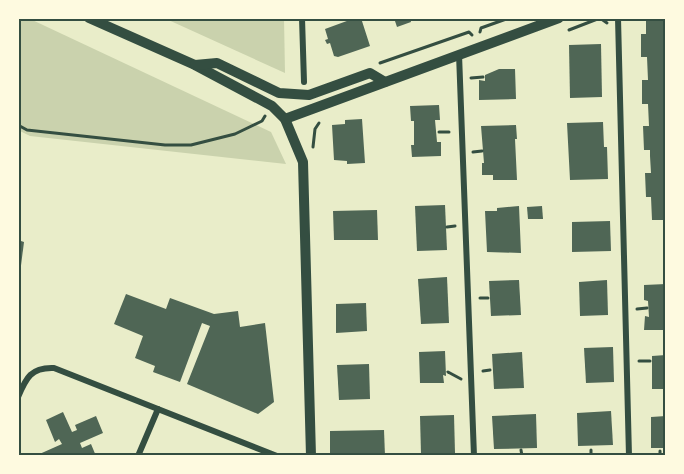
<svg xmlns="http://www.w3.org/2000/svg" width="684" height="474" font-family="Rubik,sans-serif">
<style>
.green{fill:#cad2ad}
.building{fill:#4f6655}
.lines{fill:none;stroke-linecap:round;stroke-linejoin:round}
.path{stroke:#344e41;stroke-width:3}
.minor{stroke:#344e41;stroke-width:6}
.tertiary{stroke:#344e41;stroke-width:10}
.neatline{fill:none;stroke:#344e41;stroke-width:2}
</style>
<rect width="100%" height="100%" fill="#e9edc9"/>
<g class="green">
<path d="M 18,18 L 28,18 L 271,132 L 286,164 L 30,136 L 18,130 Z"/>
<path d="M 164,18 L 284,18 L 285,73 Z"/>
</g>
<g class="building">
<path d="M 355,18 L 361,18 L 370,46 L 338,57 L 334,56 L 330,43 L 327,44 L 325,40 L 328,39 L 325,29 Z"/>
<path d="M 394,18 L 410,18 L 411,22 L 397,27 Z"/>
<path d="M 646,18 L 666,18 L 666,220 L 652,220 L 651,197 L 646,197 L 645,173 L 651,173 L 650,156 L 650,150 L 644,150 L 643,126 L 649,126 L 648,104 L 642,104 L 642,80 L 648,80 L 647,57 L 641,57 L 641,34 L 646,34 Z"/>
<path d="M 601,44 L 602,97 L 570,98 L 569,45 Z"/>
<path d="M 499,69 L 515,69 L 516,99 L 479,100 L 479,80 L 485,81 L 485,75 Z"/>
<path d="M 439,105 L 440,120 L 435,120 L 437,142 L 441,142 L 441,156 L 412,157 L 411,145 L 414,145 L 414,121 L 411,121 L 410,106 Z"/>
<path d="M 362,119 L 365,163 L 347,164 L 347,161 L 334,160 L 332,125 L 345,124 L 345,120 Z"/>
<path d="M 603,122 L 604,147 L 607,147 L 608,179 L 570,180 L 567,123 Z"/>
<path d="M 516,125 L 517,139 L 515,139 L 517,180 L 493,180 L 493,175 L 482,175 L 482,163 L 484,163 L 481,126 Z"/>
<path d="M 445,205 L 447,250 L 417,251 L 415,206 Z"/>
<path d="M 519,206 L 521,253 L 487,252 L 485,211 L 497,211 L 497,208 Z"/>
<path d="M 542,206 L 543,219 L 528,219 L 527,207 Z"/>
<path d="M 377,210 L 378,240 L 334,240 L 333,211 Z"/>
<path d="M 610,221 L 611,251 L 572,252 L 572,222 Z"/>
<path d="M 18,240 L 24,242 L 19,281 L 18,281 Z"/>
<path d="M 447,277 L 449,323 L 421,324 L 418,279 Z"/>
<path d="M 519,280 L 521,315 L 491,316 L 489,281 Z"/>
<path d="M 607,280 L 608,315 L 580,316 L 579,282 Z"/>
<path d="M 666,284 L 666,330 L 644,330 L 645,316 L 649,317 L 648,301 L 644,300 L 644,285 Z"/>
<path d="M 126,294 L 166,309 L 170,298 L 214,314 L 238,311 L 240,327 L 265,323 L 274,402 L 258,414 L 187,384 L 210,326 L 202,323 L 180,382 L 153,372 L 155,366 L 135,358 L 143,336 L 114,324 Z"/>
<path d="M 366,303 L 367,331 L 336,333 L 336,304 Z"/>
<path d="M 613,347 L 614,382 L 586,383 L 584,348 Z"/>
<path d="M 445,351 L 446,376 L 443,375 L 444,383 L 420,383 L 419,352 Z"/>
<path d="M 522,352 L 524,388 L 494,389 L 492,354 Z"/>
<path d="M 666,355 L 666,389 L 652,389 L 652,356 Z"/>
<path d="M 369,364 L 370,399 L 339,400 L 337,365 Z"/>
<path d="M 611,411 L 613,445 L 578,446 L 577,413 Z"/>
<path d="M 63,412 L 72,432 L 77,430 L 75,425 L 96,416 L 103,433 L 80,443 L 82,448 L 91,444 L 96,456 L 75,456 L 74,453 L 67,456 L 35,456 L 62,444 L 59,439 L 55,442 L 46,420 Z"/>
<path d="M 536,414 L 537,448 L 494,449 L 492,416 Z"/>
<path d="M 454,415 L 455,453 L 421,454 L 420,416 Z"/>
<path d="M 666,416 L 666,448 L 651,448 L 651,417 Z"/>
<path d="M 384,430 L 385,456 L 330,456 L 330,431 Z"/>
</g>
<g class="lines">
<g class="path">
<path d="M 569,30 L 600,18 L 607,23"/>
<path d="M 480,32 L 481,28 L 509,18"/>
<path d="M 380,63 L 469,32 L 472,35"/>
<path d="M 471,78 L 483,77"/>
<path d="M 18,125 L 27,130 L 165,145 L 191,145 L 235,134 L 262,121 L 265,116"/>
<path d="M 439,132 L 449,132"/>
<path d="M 313,147 L 315,129 L 319,123"/>
<path d="M 473,152 L 482,151"/>
<path d="M 447,227 L 455,226"/>
<path d="M 480,298 L 488,298"/>
<path d="M 637,309 L 647,308"/>
<path d="M 639,361 L 650,361"/>
<path d="M 483,371 L 490,370"/>
<path d="M 448,372 L 461,379"/>
<path d="M 521,450 L 522,456"/>
<path d="M 591,450 L 591,456"/>
<path d="M 660,451 L 660,456"/>
</g>
<g class="minor">
<path d="M 302,18 L 304,82"/>
<path d="M 618,18 L 629,456"/>
<path d="M 459,54 L 474,456"/>
<path d="M 18,397 C 26,378 31,367 54,368 L 277,456"/>
<path d="M 138,456 L 158,409"/>
</g>
<g class="tertiary">
<path d="M 89,18 L 195,65 L 272,106 L 285,119 L 303,162 L 311,456"/>
<path d="M 195,65 L 217,63 L 279,93 L 309,95 L 370,73 L 385,82"/>
<path d="M 285,119 L 559,18"/>
</g>
</g>
<rect width="684" height="474" fill="none" stroke="#fefae0" stroke-width="39"/>
<rect x="20" y="20" width="644" height="434" class="neatline"/>
</svg>
